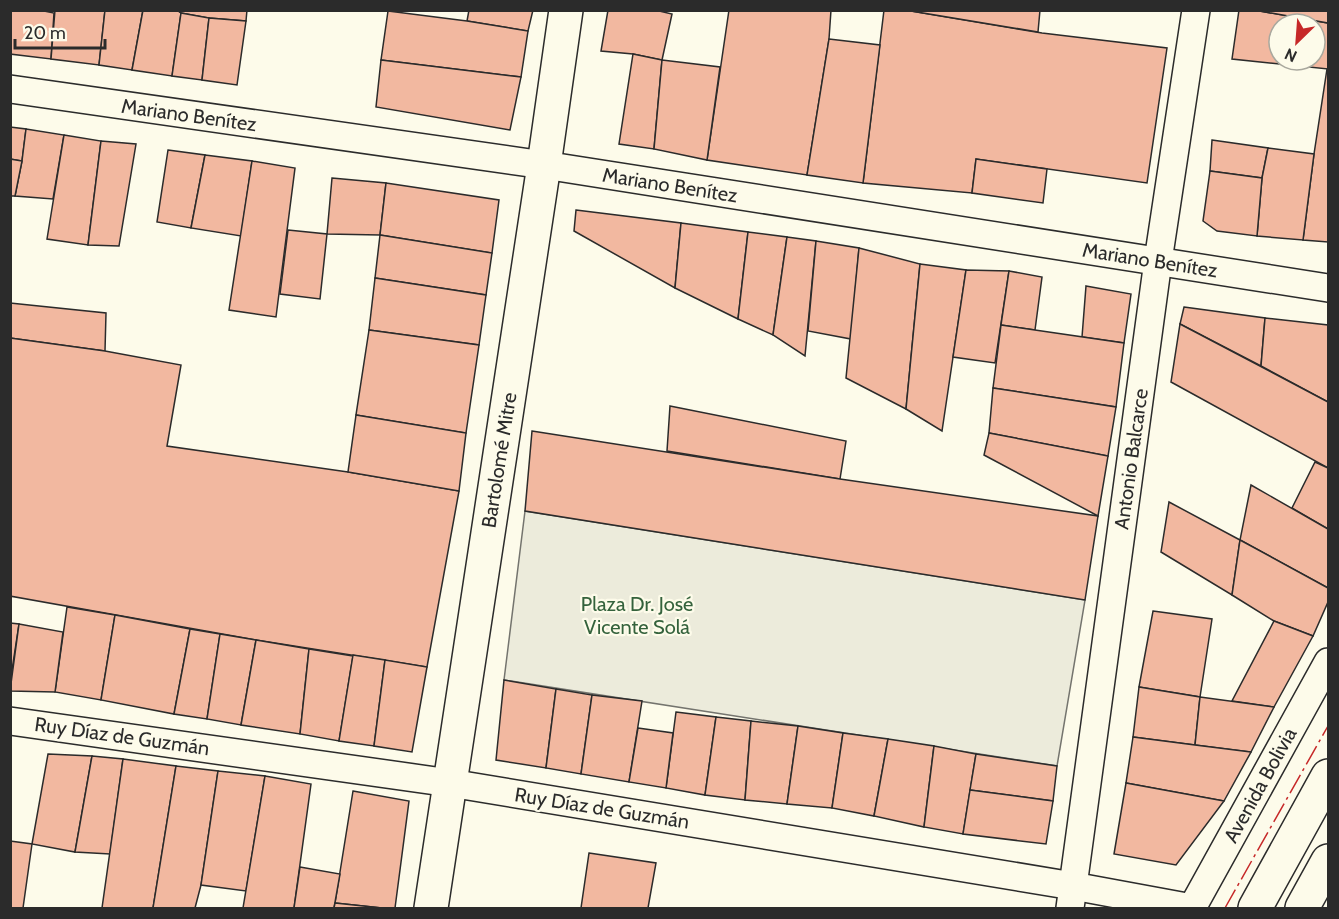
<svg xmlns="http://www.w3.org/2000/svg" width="1339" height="919" font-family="Cabin,sans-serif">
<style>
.green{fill:#ecebdb;stroke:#74746e;stroke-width:1.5}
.building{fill:#f2b8a0;stroke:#2b2b2b;stroke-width:1.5;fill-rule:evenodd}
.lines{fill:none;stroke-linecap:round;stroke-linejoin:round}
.street-casing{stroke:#2b2b2b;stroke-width:30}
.secondary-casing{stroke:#2b2b2b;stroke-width:36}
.primary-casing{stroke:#2b2b2b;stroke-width:36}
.street{stroke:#fdfbea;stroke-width:27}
.secondary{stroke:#fdfbea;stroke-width:33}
.primary{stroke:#fdfbea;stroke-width:33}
.power{stroke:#c62828;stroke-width:1.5;stroke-dasharray:21 4.5 3 4.5;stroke-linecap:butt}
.labels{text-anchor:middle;stroke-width:4.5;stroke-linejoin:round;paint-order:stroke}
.street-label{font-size:20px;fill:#2b2b2b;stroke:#fdfbea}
.park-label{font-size:20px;fill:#34623c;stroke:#fdfbea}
</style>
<rect width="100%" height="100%" fill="#fdfbea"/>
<path class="green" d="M 525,511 L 1085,600 L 1057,766 L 504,680 Z"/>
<g class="building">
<path d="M 10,10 L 39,10 L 54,13 L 51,59 L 10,54 Z"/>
<path d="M 55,10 L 105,10 L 99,65 L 51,59 Z"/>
<path d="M 105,10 L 143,10 L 132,70 L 99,65 Z"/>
<path d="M 143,10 L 177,10 L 181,13 L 172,76 L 132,70 Z"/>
<path d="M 177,10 L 247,10 L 246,21 L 209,18 L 181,13 Z"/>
<path d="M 469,10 L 533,10 L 528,31 L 467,21 Z"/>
<path d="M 608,10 L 655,10 L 672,14 L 662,60 L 633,54 L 601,51 Z"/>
<path d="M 729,10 L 831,10 L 829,39 L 807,175 L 707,160 Z"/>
<path d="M 884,10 L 905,10 L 1042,33 L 1167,48 L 1147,183 L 976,159 L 972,193 L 863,183 Z"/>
<path d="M 905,10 L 1040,10 L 1038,32 Z"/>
<path d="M 1239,10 L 1254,10 L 1328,23 L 1328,69 L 1232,59 ZM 1279,24 L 1315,24 L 1315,60 L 1279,60 Z"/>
<path d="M 1254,10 L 1328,10 L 1328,23 Z"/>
<path d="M 388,11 L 467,21 L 528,31 L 521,77 L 381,60 Z"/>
<path d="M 181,13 L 209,18 L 202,80 L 172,76 Z"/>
<path d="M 209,18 L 246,21 L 237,85 L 202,80 Z"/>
<path d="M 829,39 L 880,45 L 863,183 L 807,175 Z"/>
<path d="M 633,54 L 662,60 L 654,149 L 619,144 Z"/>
<path d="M 381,60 L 521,77 L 510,130 L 376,107 Z"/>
<path d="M 662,60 L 720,67 L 707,160 L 654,149 Z"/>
<path d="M 1327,69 L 1328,69 L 1328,242 L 1303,240 L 1314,154 Z"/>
<path d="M 10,127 L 26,129 L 22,161 L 10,159 Z"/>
<path d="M 26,129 L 64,135 L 53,199 L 15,196 L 22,161 Z"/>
<path d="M 64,135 L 101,141 L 88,245 L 47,239 Z"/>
<path d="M 1212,140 L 1268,148 L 1262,178 L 1210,171 Z"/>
<path d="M 101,141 L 136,144 L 119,246 L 88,245 Z"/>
<path d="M 1268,148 L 1314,154 L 1303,240 L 1257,236 L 1262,178 Z"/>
<path d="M 168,150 L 205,155 L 191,228 L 157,222 Z"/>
<path d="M 205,155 L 252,161 L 241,236 L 191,228 Z"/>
<path d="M 10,159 L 22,161 L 15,196 L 10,196 Z"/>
<path d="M 976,159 L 1047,169 L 1043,203 L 972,193 Z"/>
<path d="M 252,161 L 295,168 L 276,317 L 229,310 Z"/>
<path d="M 1210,171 L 1262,178 L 1257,236 L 1217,231 L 1203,221 Z"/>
<path d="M 332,178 L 386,183 L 380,235 L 327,234 Z"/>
<path d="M 386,183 L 499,200 L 492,253 L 380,235 Z"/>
<path d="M 576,210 L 681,223 L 675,288 L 574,231 Z"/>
<path d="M 681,223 L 748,232 L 738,319 L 675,288 Z"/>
<path d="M 288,230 L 327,234 L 320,299 L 280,294 Z"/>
<path d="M 748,232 L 787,237 L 773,335 L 738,319 Z"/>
<path d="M 380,235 L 492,253 L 486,295 L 375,278 Z"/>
<path d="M 787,237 L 816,241 L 805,356 L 773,335 Z"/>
<path d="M 816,241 L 859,248 L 851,339 L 808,331 Z"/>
<path d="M 859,248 L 920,264 L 906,409 L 846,378 Z"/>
<path d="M 920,264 L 966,270 L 942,431 L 906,409 Z"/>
<path d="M 966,270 L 1009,271 L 995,363 L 953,357 Z"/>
<path d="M 1009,271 L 1042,277 L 1035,330 L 1001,325 Z"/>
<path d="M 375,278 L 486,295 L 479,345 L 369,330 Z"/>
<path d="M 1086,286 L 1131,294 L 1124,343 L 1082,337 Z"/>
<path d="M 10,303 L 106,313 L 105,351 L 10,338 Z"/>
<path d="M 1184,307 L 1265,318 L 1261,366 L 1180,324 Z"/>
<path d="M 1265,318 L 1328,325 L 1328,402 L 1261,366 Z"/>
<path d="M 1180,324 L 1328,402 L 1328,468 L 1171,382 Z"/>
<path d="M 1001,325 L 1124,343 L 1116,407 L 993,388 Z"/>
<path d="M 369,330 L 479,345 L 466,433 L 356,415 Z"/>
<path d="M 10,338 L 105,351 L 181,365 L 167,446 L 348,472 L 459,491 L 427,667 L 256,640 L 10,596 Z"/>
<path d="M 993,388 L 1116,407 L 1108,456 L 989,433 Z"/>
<path d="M 670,406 L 846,441 L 840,479 L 667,451 Z"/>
<path d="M 356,415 L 466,433 L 459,491 L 348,472 Z"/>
<path d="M 532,431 L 840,479 L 1098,516 L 1085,600 L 525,511 Z"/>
<path d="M 989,433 L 1108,456 L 1098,516 L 984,455 Z"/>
<path d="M 1315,462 L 1328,468 L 1328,529 L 1292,508 Z"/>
<path d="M 1251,485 L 1328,529 L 1328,588 L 1240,540 Z"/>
<path d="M 1169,502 L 1240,540 L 1232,595 L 1161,552 Z"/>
<path d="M 1240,540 L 1328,588 L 1328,602 L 1313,636 L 1274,621 L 1232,595 Z"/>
<path d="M 67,607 L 115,615 L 101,700 L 55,692 Z"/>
<path d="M 1153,611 L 1212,619 L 1200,697 L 1139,687 Z"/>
<path d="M 115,615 L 190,629 L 174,714 L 101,700 Z"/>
<path d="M 1274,621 L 1313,636 L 1274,707 L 1232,701 Z"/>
<path d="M 10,623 L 19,624 L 10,683 Z"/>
<path d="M 19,624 L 63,632 L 55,692 L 10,691 Z"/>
<path d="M 190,629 L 220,634 L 207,719 L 174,714 Z"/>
<path d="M 220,634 L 256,640 L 241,725 L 207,719 Z"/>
<path d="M 256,640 L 309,649 L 300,734 L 241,725 Z"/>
<path d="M 309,649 L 353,656 L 339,741 L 300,734 Z"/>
<path d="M 353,655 L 385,660 L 374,746 L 339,741 Z"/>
<path d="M 385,660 L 427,667 L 412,752 L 374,746 Z"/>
<path d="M 504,680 L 556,689 L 546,768 L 496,760 Z"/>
<path d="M 1139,687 L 1200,697 L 1195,745 L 1133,737 Z"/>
<path d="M 556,689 L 592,695 L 581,774 L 546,768 Z"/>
<path d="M 592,695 L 642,701 L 629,782 L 581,774 Z"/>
<path d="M 1200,697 L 1274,707 L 1251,752 L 1195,745 Z"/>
<path d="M 676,712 L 716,717 L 705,795 L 666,788 Z"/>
<path d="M 716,717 L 751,721 L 745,800 L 705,795 Z"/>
<path d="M 751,721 L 798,726 L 787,804 L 745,800 Z"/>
<path d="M 798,726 L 843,733 L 832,808 L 787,804 Z"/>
<path d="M 638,728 L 673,733 L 666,788 L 629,782 Z"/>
<path d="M 843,733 L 888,739 L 874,816 L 832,808 Z"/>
<path d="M 1133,737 L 1195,745 L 1251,752 L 1224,801 L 1126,783 Z"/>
<path d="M 888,739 L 934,746 L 924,827 L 874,816 Z"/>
<path d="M 934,746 L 976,754 L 963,834 L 924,827 Z"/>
<path d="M 48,754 L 92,756 L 75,852 L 32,844 Z"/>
<path d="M 976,754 L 1057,766 L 1053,801 L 970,790 Z"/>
<path d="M 92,756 L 123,759 L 110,854 L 75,852 Z"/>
<path d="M 123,759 L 176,766 L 153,908 L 102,908 Z"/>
<path d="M 176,766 L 218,771 L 201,885 L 195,908 L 153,908 Z"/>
<path d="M 218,771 L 265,776 L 246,891 L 201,885 Z"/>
<path d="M 265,776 L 311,784 L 294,908 L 243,908 Z"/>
<path d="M 1126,783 L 1224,801 L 1176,865 L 1114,854 Z"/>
<path d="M 970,790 L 1053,801 L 1046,844 L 963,834 Z"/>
<path d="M 353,791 L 409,801 L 395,908 L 382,908 L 335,903 Z"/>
<path d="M 10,841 L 32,844 L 23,908 L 10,908 Z"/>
<path d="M 589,853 L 656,863 L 648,908 L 581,908 Z"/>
<path d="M 300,867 L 340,874 L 334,908 L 294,908 Z"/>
<path d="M 335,903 L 382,908 L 334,908 Z"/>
</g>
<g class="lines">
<g class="street-casing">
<g id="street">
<path d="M 10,89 L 544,165 L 1328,288"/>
<path d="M 10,721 L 450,783 L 1073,886 L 1192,908"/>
<path d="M 1070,908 L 1158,261 L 1196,10"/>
<path d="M 1192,908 L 1328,662"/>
</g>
</g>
<g class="secondary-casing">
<path id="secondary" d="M 431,908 L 544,165 L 566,10"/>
</g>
<g class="primary-casing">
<g id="primary">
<path d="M 1255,908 L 1328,776"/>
<path d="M 1302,908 L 1328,861"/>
</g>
</g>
<use href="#street" class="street"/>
<use href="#secondary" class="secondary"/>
<use href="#primary" class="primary"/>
<path class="power" d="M 1225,908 L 1328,726"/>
</g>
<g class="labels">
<g class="street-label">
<text transform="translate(189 115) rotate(8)" y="7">Mariano Benítez</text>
<text transform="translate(670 185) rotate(9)" y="7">Mariano Benítez</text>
<text transform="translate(1150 260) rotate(9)" y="7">Mariano Benítez</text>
<text transform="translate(1131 459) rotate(-82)" y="7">Antonio Balcarce</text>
<text transform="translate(499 460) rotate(-81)" y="7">Bartolomé Mitre</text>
<text transform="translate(122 736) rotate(8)" y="7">Ruy Díaz de Guzmán</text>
<text transform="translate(1260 785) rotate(-61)" y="7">Avenida Bolivia</text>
<text transform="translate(602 808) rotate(9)" y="7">Ruy Díaz de Guzmán</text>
</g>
<g class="park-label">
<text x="637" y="611">Plaza Dr. José<tspan x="637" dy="23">Vicente Solá</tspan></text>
</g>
</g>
<rect width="1339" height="919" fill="none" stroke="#2b2b2b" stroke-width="24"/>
<g transform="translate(1297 42) rotate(205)"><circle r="28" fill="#fdfbea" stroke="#a9a89e" stroke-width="1.5"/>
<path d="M0-4.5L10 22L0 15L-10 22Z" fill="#c62828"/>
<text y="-9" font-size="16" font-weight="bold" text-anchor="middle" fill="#2b2b2b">N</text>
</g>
<path d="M15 39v9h90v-9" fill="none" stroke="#2b2b2b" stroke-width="3"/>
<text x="24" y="39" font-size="18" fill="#2b2b2b" stroke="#fdfbea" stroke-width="4.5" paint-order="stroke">20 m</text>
</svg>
